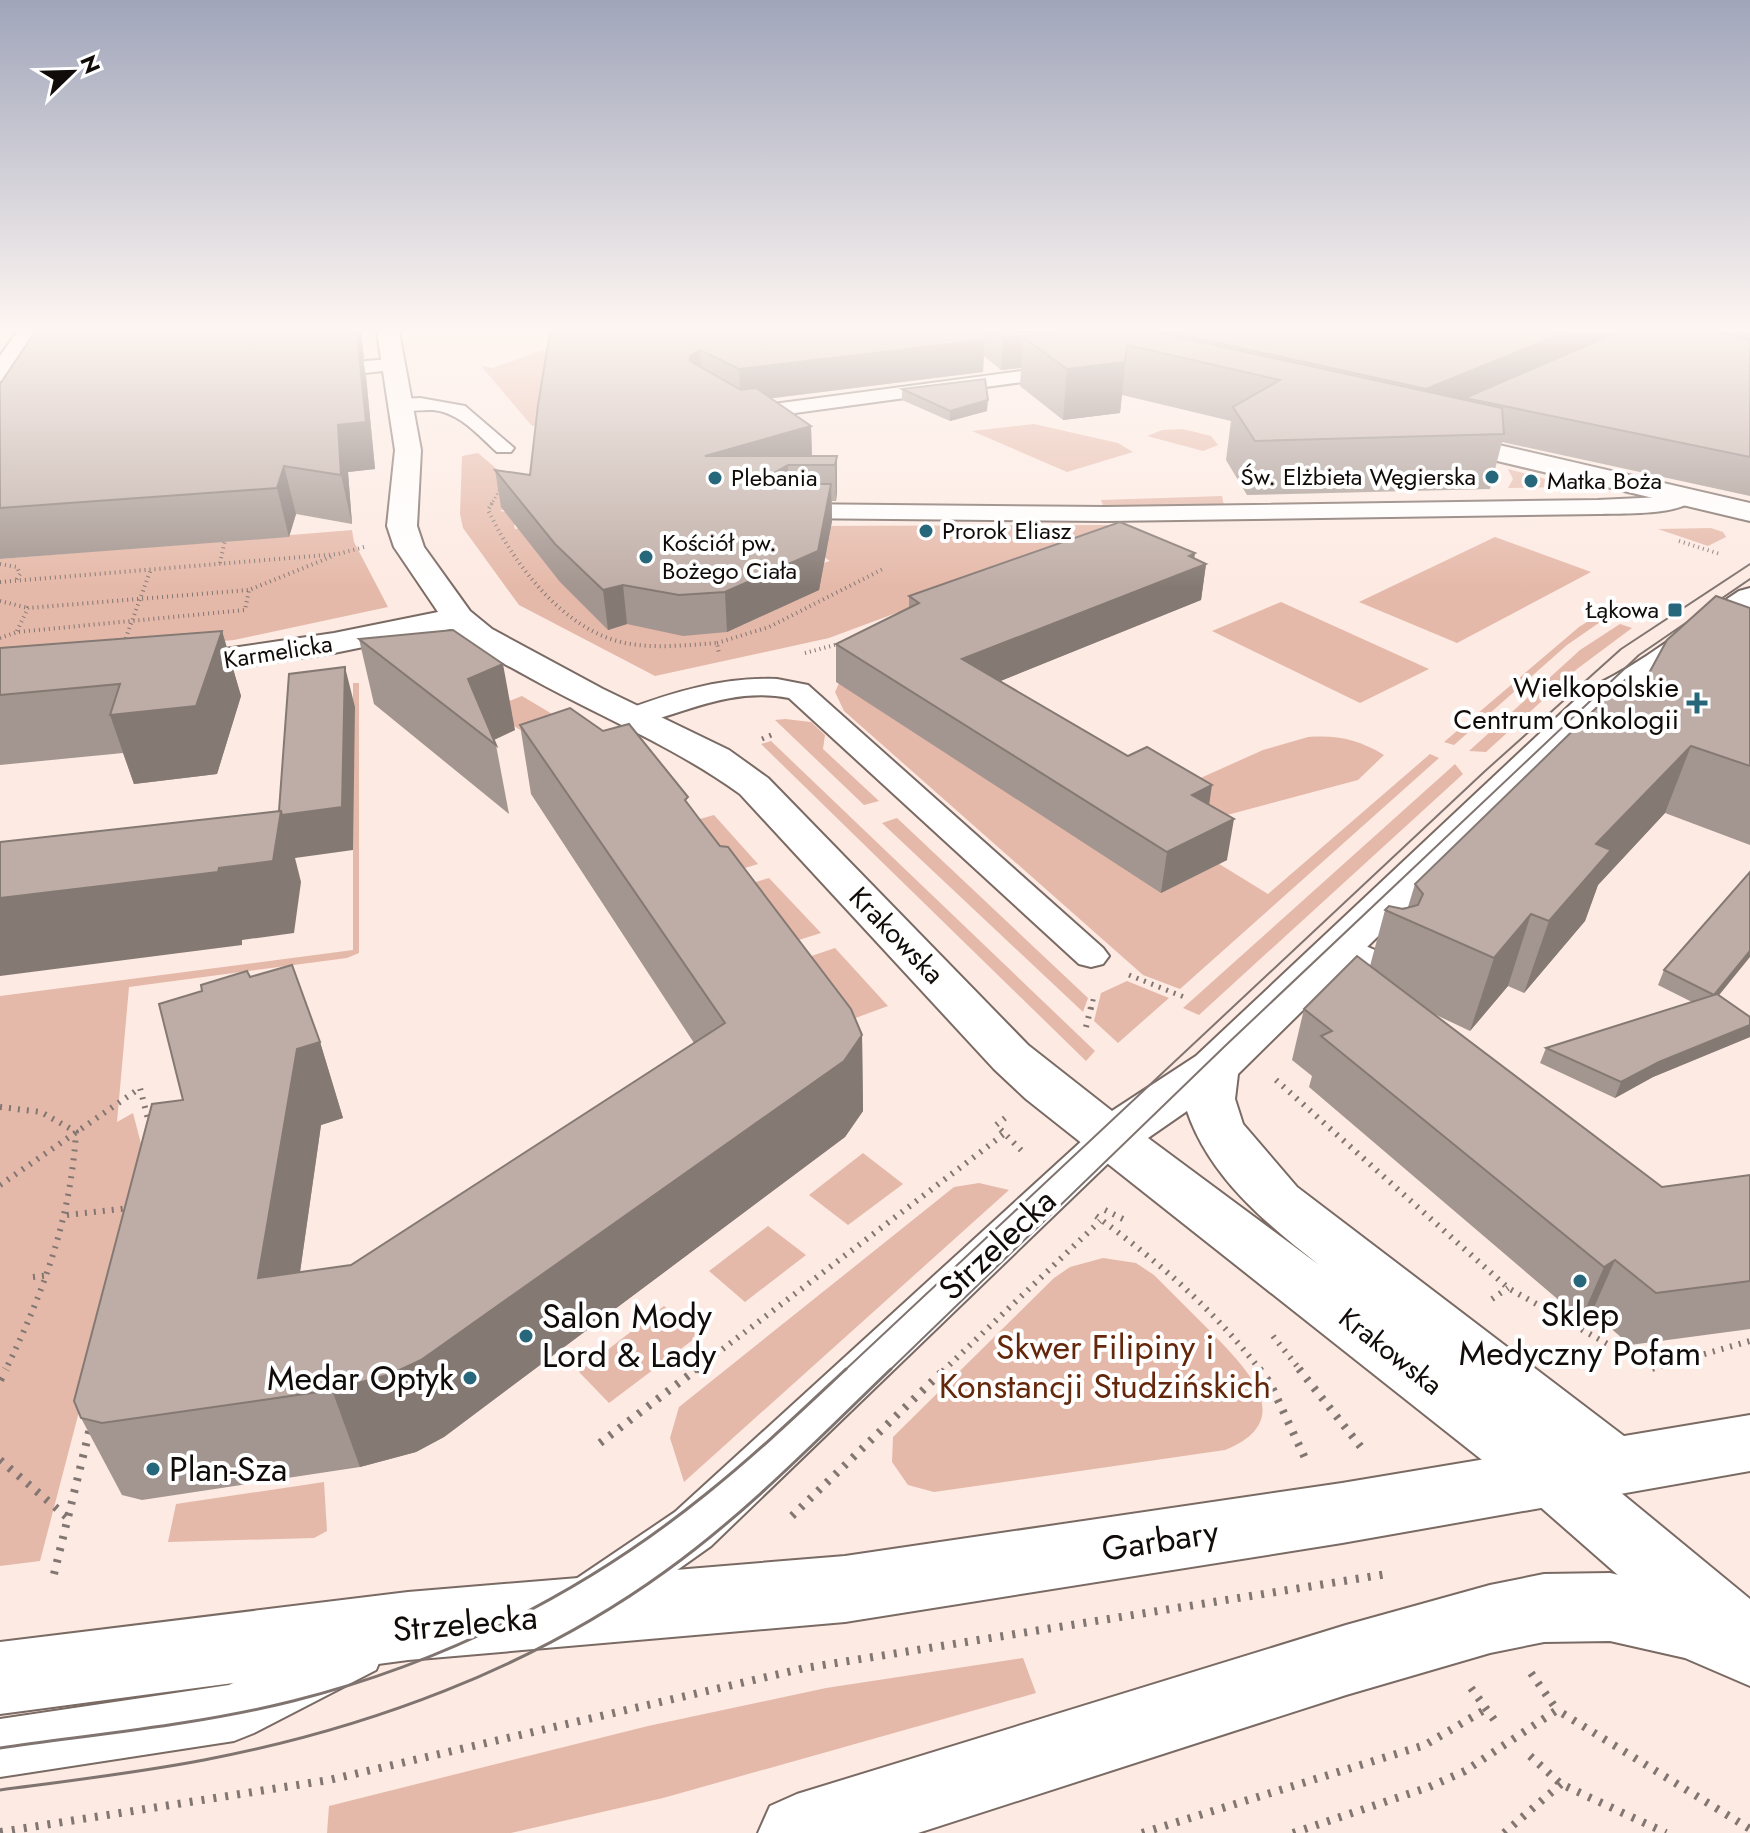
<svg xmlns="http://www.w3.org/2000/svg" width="1750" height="1833" font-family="Jost,sans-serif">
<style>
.green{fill:#e5b9a9}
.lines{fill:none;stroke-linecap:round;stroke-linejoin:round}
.service-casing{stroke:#7a6a64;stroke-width:4}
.minor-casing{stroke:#7a6a64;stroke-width:4}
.tertiary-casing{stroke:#7a6a64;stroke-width:4}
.path-far4{stroke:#827672;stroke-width:3;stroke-dasharray:1 3;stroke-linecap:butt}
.path-far3{stroke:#827672;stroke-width:4;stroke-dasharray:1 4;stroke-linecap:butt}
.path-far2{stroke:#827672;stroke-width:5;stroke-dasharray:2 6;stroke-linecap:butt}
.path-far1{stroke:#827672;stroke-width:6;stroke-dasharray:2 7;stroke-linecap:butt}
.path{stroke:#827672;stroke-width:8;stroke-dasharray:3 9;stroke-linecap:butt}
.service{fill:#fff;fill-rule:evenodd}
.minor{fill:#fff;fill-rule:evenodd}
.tertiary{fill:#fff;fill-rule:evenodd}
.tram-far1{stroke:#807470;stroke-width:2}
.tram{stroke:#807470;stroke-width:3}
.wall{fill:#a3958f}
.shaded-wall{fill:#857974}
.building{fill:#beada6;stroke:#857974;stroke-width:2}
.poi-dot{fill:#26677b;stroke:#fff;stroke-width:3}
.labels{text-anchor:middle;stroke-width:8;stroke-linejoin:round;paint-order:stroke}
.far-poi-label{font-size:24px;fill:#110b09;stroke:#fff;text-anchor:start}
.far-street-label{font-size:24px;fill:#110b09;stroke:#fff}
.poi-label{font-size:28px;fill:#110b09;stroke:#fff;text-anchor:end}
.street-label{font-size:28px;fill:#110b09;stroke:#fff}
.near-street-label{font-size:34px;fill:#110b09;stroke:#fff}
.near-poi-label{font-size:34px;fill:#110b09;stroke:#fff;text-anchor:start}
.near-park-label{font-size:34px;fill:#65270b;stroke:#fff}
</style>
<rect width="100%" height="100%" fill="#fdeae3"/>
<g class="green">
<path d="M 569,341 L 673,394 L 532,426 L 481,366 L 493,368 Z"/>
<path d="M 1034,424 L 1118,443 L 1133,452 L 1067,472 L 972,431 Z"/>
<path d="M 1183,429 L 1211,436 L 1218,445 L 1203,451 L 1147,436 L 1162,430 Z"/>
<path d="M 478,453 L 531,498 L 500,511 L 513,513 L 523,523 L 514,525 L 515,529 L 527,527 L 648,619 L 733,621 L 743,625 L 750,621 L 813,566 L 830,561 L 807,546 L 807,526 L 1109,525 L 1113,535 L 904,615 L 899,612 L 829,638 L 655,676 L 519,605 L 463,528 L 460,514 L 462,456 Z"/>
<path d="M 1508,469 L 1576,487 L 1508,488 L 1513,479 Z"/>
<path d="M 1222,496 L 1224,506 L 1104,508 L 1101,500 Z"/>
<path d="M 1711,528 L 1723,532 L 1726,537 L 1708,546 L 1658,529 Z"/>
<path d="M 352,530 L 354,542 L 388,607 L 234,640 L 0,662 L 0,559 Z"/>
<path d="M 1495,537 L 1591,572 L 1457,643 L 1359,602 Z"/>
<path d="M 1281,602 L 1429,669 L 1360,703 L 1212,631 Z"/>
<path d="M 1598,615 L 1606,618 L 1567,645 L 1454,745 L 1444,742 L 1579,627 Z"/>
<path d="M 1620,624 L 1632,628 L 1577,669 L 1486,752 L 1469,751 L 1580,650 Z"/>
<path d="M 353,683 L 359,683 L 359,953 L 347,958 L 129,987 L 117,1122 L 133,1113 L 145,1159 L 40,1561 L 0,1566 L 0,996 L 353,950 Z"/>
<path d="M 839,683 L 1216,862 L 1268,894 L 1430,754 L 1439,758 L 1180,989 L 1143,975 L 844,711 L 835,692 Z"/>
<path d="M 522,696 L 584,733 L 527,734 L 487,710 Z"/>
<path d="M 785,719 L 811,722 L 825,735 L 823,749 L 879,801 L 864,805 L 775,720 Z"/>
<path d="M 1308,737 C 1337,735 1358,739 1384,755 L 1358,780 L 1227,815 L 1176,789 L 1263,750 Z"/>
<path d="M 771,741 L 1095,1051 L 1086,1061 L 761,744 Z"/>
<path d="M 1455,764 L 1463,774 L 1199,1015 L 1183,1008 Z"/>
<path d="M 714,815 L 758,864 L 699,882 L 661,830 Z"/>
<path d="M 897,818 L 1088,998 L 1083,1012 L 882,823 Z"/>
<path d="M 769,878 L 821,933 L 757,953 L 709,896 Z"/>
<path d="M 835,948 L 888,1006 L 815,1033 L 770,970 Z"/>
<path d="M 1127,981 L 1169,998 L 1118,1043 L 1094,1021 L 1101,993 Z"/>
<path d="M 863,1153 L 903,1184 L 848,1225 L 809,1195 Z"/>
<path d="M 979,1183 L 1009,1190 L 684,1482 L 670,1438 L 679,1407 L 954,1187 Z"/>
<path d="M 768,1226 L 806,1255 L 745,1302 L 709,1271 Z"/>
<path d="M 1103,1258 L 1136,1263 L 1154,1275 C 1173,1294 1192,1313 1211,1332 C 1247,1369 1299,1420 1225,1450 L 934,1492 L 908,1485 L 892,1462 L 893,1437 L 1054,1278 L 1070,1267 Z"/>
<path d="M 664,1306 L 698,1336 L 609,1403 L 579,1372 Z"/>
<path d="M 324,1482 L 327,1531 L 314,1538 L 168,1542 L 176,1504 Z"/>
<path d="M 1023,1658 L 1036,1693 L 663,1798 L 511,1833 L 327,1833 L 329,1806 L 648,1726 L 826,1688 Z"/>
</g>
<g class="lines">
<g class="service-casing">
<g id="service">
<path d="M 393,359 L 402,365 L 400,369 L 365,373 L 356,367 L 365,361 Z"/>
<path d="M 1067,365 L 1074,367 L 1074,375 L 743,420 L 733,414 L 743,408 Z"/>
<path d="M 420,398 L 465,406 L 514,448 L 511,452 L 497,452 C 479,436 459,412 433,410 C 419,409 400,415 390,405 L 400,399 Z"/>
<path d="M 1686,490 L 1694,492 L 1697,497 C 1682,516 1622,513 1598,514 L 1106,521 L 789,518 L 778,511 L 789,504 L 1106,507 L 1598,500 L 1662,497 Z"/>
<path d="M 777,679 L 808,685 L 1103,948 L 1109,956 L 1103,964 L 1091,967 L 1079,964 L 789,698 C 732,687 687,712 633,726 L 623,723 L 619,717 L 623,711 C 673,692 723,677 777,679 Z"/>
<path d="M 1340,935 L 1396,959 L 1401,967 L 1396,975 L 1383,978 L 1370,975 L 1328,954 L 1323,946 L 1328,938 Z"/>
<path d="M 1110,1123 L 1124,1128 L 1130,1138 L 1124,1148 L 711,1546 L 611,1617 L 592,1625 L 573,1617 L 565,1599 L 573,1581 L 675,1512 L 1096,1128 Z"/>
<path d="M 357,1624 L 376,1632 L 384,1651 L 376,1670 L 254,1733 L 234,1741 L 0,1777 L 0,1719 L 229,1685 Z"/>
</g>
</g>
<g class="minor-casing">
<g id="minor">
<path d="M 377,332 L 399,332 L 421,450 L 417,526 L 424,547 L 470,611 L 492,629 L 603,689 L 729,750 L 768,778 L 1028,1045 L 1112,1111 L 1196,1056 L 1587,689 C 1642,665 1689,624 1739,591 L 1750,588 L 1750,613 L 1649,687 L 1613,705 L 1238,1074 L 1235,1099 L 1243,1124 L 1297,1187 L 1637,1446 L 1646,1466 L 1637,1486 L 1620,1492 L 1750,1599 L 1750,1679 L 1725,1669 L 1529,1497 L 1026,1099 L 994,1069 L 740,794 C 674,746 596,715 525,675 C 499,661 474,648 451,629 L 334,653 L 170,677 L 158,674 L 153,667 L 158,660 L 170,657 L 334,633 L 438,612 L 394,547 L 387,526 L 395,450 ZM 1187,1111 C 1210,1178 1266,1223 1319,1265 L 1148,1138 Z"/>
<path d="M 1443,432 L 1750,503 L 1750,521 L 1434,446 L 1430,440 L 1434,434 Z"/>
</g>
</g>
<g class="tertiary-casing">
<g id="tertiary">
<path d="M 17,332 L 39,332 L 9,379 L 0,381 L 0,356 Z"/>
<path d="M 1750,1415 L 1750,1471 L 1342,1543 L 845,1622 L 408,1660 L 0,1714 L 0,1642 L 408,1592 L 845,1556 L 1342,1483 Z"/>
<path d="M 1610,1573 L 1690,1591 L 1750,1616 L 1750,1686 L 1685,1658 L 1610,1641 L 1544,1642 L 1490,1653 L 1346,1695 L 918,1833 L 758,1833 L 770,1806 L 797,1794 L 1346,1625 L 1490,1585 L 1544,1574 Z"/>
</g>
</g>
<path class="path-far4" d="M 491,505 L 501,487"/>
<g class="path-far3">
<path d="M 492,503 L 488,510 C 514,564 563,630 625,643 C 655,649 687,645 717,643 L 719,654"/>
<path d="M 1679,541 L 1720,554"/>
<path d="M 220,563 L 225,540"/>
<path d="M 0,564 L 17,567 L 20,574 L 16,580"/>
<path d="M 0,582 L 338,554 L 364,547"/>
<path d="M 0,601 L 28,608"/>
<path d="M 17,631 L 28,608 L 249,590"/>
<path d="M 0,638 L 17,632 L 245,610 L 249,590 L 333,556"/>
<path d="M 124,643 L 151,569"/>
<path d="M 717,643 L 769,627 L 885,568"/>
<path d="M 805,653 L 842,643"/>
</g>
<g class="path-far2">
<path d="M 762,739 L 776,733"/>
<path d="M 1129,975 L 1184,997"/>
<path d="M 1091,1009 L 1094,996"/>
</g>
<g class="path-far1">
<path d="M 1086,1027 L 1091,1007"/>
<path d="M 1276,1080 L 1508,1288 L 1652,1369 L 1750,1341"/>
<path d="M 0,1107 L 41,1112 L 76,1132 C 71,1218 43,1294 5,1371"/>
<path d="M 1005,1118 L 996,1125 L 1026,1155"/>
<path d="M 0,1185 L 140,1088 L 149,1123"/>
<path d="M 1105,1210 L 1125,1220"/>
<path d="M 67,1215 L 129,1208"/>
<path d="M 1096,1216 C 1159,1262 1213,1309 1261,1371"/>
<path d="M 33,1277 L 50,1275"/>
<path d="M 1492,1299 L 1508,1288"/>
<path d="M 1273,1336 L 1301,1371"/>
<path d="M 694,1371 L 1004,1134"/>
<path d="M 943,1371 L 1100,1221"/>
</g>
<g class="path">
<path d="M 1259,1369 L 1270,1383 L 1305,1458"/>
<path d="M 1299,1369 L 1364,1451"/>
<path d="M 0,1380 L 6,1369"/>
<path d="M 600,1443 L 697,1369"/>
<path d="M 0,1460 L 68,1518"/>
<path d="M 792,1516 L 945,1369"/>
<path d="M 54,1574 L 90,1428"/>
<path d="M 1531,1673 L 1557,1710"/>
<path d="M 1471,1688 L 1498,1725"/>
<path d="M 1530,1756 L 1561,1784 L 1666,1833"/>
<path d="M 0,1832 L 329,1780 L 805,1668 L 1387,1574"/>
<path d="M 1142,1833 L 1425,1745 L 1486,1709"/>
<path d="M 1293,1833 L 1429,1787 L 1465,1771 L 1557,1710 L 1750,1829"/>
<path d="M 1504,1833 L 1561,1784"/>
</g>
<use href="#service" class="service"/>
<use href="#minor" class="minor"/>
<use href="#tertiary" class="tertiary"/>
<g class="tram-far1">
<path d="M 844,1371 L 1484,772 L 1621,649 L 1750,564"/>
<path d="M 889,1371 L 1225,1046 L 1639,655 L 1750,579"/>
</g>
<g class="tram">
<path d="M 0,1748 C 97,1734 197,1725 293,1701 C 444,1663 585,1592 706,1494 C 755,1455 800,1412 846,1369"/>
<path d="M 0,1790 C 68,1781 136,1773 204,1760 C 366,1729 531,1669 666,1571 C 748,1512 818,1439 891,1369"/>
</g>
</g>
<g class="wall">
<path d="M 35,332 L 361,332 L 364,358 L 363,360 L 366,376 L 375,469 L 348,472 L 352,524 L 296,514 L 289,537 L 0,559 L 0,384 Z"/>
<path d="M 550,332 L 1750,332 L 1750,496 L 1502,442 L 1490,489 L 1247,495 L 1226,460 L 1231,421 L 1122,395 L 1120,413 L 1063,420 L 1020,386 L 1021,368 L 1001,370 L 984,356 L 983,372 L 771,398 L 811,426 L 812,456 L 837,456 L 837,492 L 836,501 L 832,501 L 832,521 L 819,590 L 727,632 L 683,636 L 627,624 L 608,630 L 560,582 L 501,507 L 495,470 L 530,475 Z"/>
<path d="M 902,389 L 987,411 L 950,421 L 902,400 Z"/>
<path d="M 1194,558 L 1206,564 L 1201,600 L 1000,681 L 1209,805 L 1227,860 L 1161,893 L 836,682 L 836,644 L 909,608 L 909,596 Z"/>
<path d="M 1750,608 L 1750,845 L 1665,813 L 1598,885 L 1585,921 L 1524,993 L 1508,986 L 1470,1031 L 1432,1013 L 1662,1187 L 1750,1175 L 1750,1329 L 1630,1345 L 1592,1312 L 1581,1319 L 1309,1087 L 1312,1076 L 1292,1060 L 1304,1009 L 1370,966 L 1385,910 L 1408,907 L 1415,884 L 1642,686 Z"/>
<path d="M 222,631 L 241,696 L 217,774 L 134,784 L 123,753 L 0,765 L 0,648 Z"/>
<path d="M 359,639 L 515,730 L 494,740 L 496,745 L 509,814 L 374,704 Z"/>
<path d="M 520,725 L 688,805 L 862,1035 L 863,1111 L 845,1137 L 444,1437 L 416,1452 L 360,1467 L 142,1500 L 122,1495 L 81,1418 L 183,1100 L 250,977 L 320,1042 L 343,1118 L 321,1125 L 300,1272 L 351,1265 L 694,1043 L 531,794 Z"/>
<path d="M 1664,970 L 1719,995 L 1750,1017 L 1750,1037 L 1653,1077 L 1615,1098 L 1540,1063 L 1546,1048 L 1692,1002 L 1658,985 Z"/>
</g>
<g class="shaded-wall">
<path d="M 346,332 L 361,332 L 364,358 L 363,360 L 366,376 L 375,469 L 348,472 L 352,524 L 341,475 L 338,425 Z"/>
<path d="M 1063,332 L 1023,337 L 1021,368 L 1001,370 L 1003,338 Z"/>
<path d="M 1566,332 L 1624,332 L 1465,398 L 1464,403 L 1419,423 L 1426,389 Z"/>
<path d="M 984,340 L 983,372 L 741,402 L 739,369 Z"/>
<path d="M 1127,345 L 1120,413 L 1063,420 L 1067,369 Z"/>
<path d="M 700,350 L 702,382 L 692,388 L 690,356 Z"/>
<path d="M 988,400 L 987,411 L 950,421 L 950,411 Z"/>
<path d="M 811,426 L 812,460 L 788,465 L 789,501 L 705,456 Z"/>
<path d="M 837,456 L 837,492 L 836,501 L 835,465 Z"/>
<path d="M 284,466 L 296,514 L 289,537 L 277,488 Z"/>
<path d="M 831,484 L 832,521 L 819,590 L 727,632 L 725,592 Z"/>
<path d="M 1195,553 L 1193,569 L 1206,564 L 1201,600 L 961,697 L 962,659 Z"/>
<path d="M 623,585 L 627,624 L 608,630 L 603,590 Z"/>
<path d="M 222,631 L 241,696 L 217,774 L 134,784 L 110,715 Z"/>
<path d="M 503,664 L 515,730 L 491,741 L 468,679 Z"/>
<path d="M 345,667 L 355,707 L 353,850 L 295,858 L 301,882 L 294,933 L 242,940 L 242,945 L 0,976 L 0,898 L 219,868 L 281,811 Z"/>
<path d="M 1691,746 L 1665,813 L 1598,885 L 1585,921 L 1524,993 L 1549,921 L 1596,844 Z"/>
<path d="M 1212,785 L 1206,826 L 1192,795 Z"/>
<path d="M 1234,819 L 1227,860 L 1161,893 L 1167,852 Z"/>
<path d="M 1531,914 L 1508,986 L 1470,1031 L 1494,958 Z"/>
<path d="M 1750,951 L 1750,957 L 1707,1010 L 1714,995 Z"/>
<path d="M 1750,1025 L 1750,1037 L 1653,1077 L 1615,1098 L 1621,1082 L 1659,1062 Z"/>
<path d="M 862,1035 L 863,1111 L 845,1137 L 444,1437 L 416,1452 L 360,1467 L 332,1390 Z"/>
<path d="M 320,1042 L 343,1118 L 321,1125 L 288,1356 L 258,1278 L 297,1049 Z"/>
<path d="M 1615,1260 L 1592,1312 L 1581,1319 L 1604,1267 Z"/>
</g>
<g class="building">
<path d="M 35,332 L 354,332 L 357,334 L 366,422 L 338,425 L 341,475 L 284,466 L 277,488 L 0,508 L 0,384 Z"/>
<path d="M 550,332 L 983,332 L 984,340 L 739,369 L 700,350 L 690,356 L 690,361 L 741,390 L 756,388 L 811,426 L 705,456 L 837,456 L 835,465 L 788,465 L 774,473 L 788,484 L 831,484 L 818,551 L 725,592 L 679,595 L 623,585 L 603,590 L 555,544 L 495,470 L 530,475 L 538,405 Z"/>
<path d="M 994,332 L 1063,332 L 1003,338 Z"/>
<path d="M 1068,332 L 1154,332 L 1502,408 L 1504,434 L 1255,441 L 1233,407 L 1280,380 L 1127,345 L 1125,362 L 1067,369 L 1023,337 Z"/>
<path d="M 1168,332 L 1566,332 L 1426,389 Z"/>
<path d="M 1618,332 L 1716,332 L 1750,340 L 1750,457 L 1465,398 Z"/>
<path d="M 985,379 L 988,400 L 950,411 L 902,389 Z"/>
<path d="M 1120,522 L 1195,553 L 1189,556 L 1206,564 L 962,659 L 1128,756 L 1147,747 L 1212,785 L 1192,795 L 1234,819 L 1167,852 L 836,644 L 919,603 L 909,596 Z"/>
<path d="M 1716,596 L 1750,608 L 1750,766 L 1691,746 L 1596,844 L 1611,850 L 1549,921 L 1531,914 L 1494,958 L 1385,910 L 1389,906 L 1403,909 L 1418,905 L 1423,894 L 1415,884 L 1625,680 L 1642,686 L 1667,640 Z"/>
<path d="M 453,630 L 503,664 L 468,679 L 496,745 L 359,639 Z"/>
<path d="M 222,631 L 196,706 L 110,715 L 120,684 L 0,695 L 0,648 Z"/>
<path d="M 345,667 L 342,807 L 282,815 L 281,811 L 279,811 L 289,674 Z"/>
<path d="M 570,708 L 603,731 L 629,724 L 688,797 L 685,800 L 703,824 L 720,846 L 728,847 L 851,1009 L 862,1035 L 844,1061 L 421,1360 L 391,1374 L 332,1390 L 102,1423 L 81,1418 L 74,1401 L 152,1104 L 183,1100 L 159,1004 L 202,991 L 201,985 L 247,971 L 250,977 L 292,965 L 320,1042 L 297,1049 L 258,1278 L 351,1265 L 725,1023 L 520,725 Z"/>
<path d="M 281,811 L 273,861 L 219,868 L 218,872 L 0,898 L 0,842 Z"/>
<path d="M 1750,872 L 1750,951 L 1714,995 L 1664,970 Z"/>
<path d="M 1357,956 L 1662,1187 L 1750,1175 L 1750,1281 L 1656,1293 L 1615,1260 L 1604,1267 L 1321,1036 L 1332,1031 L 1304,1009 Z"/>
<path d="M 1717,994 L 1750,1017 L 1750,1025 L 1659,1062 L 1621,1082 L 1546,1048 Z"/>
</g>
<linearGradient id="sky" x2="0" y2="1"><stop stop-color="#a0a5ba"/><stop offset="0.56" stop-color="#fef6f2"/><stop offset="1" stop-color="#fef6f2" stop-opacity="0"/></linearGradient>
<rect width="1750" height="588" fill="url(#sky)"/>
<g class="poi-dot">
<circle cx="1492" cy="477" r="8"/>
<circle cx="715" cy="478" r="8"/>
<circle cx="1531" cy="481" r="8"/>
<circle cx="926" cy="531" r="8"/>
<circle cx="646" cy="557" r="8"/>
<rect x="1667" y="602" width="16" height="16" rx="4"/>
<path d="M1693 691h8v8h8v8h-8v8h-8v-8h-8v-8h8z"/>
<circle cx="1580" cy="1281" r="8"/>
<circle cx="526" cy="1336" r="8"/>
<circle cx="470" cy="1378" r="8"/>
<circle cx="153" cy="1469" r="8"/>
</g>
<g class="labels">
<g class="far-poi-label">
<text x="1476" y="485" text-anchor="end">Św. Elżbieta Węgierska</text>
<text x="731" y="486">Plebania</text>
<text x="1547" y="489">Matka Boża</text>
<text x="942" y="539">Prorok Eliasz</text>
<text x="662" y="551">Kościół pw.<tspan x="662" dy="28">Bożego Ciała</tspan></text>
<text x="1659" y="618" text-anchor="end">Łąkowa</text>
</g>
<g class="far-street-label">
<text transform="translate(278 652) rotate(-9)" y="8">Karmelicka</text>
</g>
<g class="poi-label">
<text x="1679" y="697">Wielkopolskie<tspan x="1679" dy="32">Centrum Onkologii</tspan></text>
</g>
<g class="street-label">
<text transform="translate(897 935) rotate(46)" y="10">Krakowska</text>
<text transform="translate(1391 1351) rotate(38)" y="10">Krakowska</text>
</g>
<g class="near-street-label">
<text transform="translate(997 1244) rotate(-43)" y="12">Strzelecka</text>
<text transform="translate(1160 1540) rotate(-9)" y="12">Garbary</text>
<text transform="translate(465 1623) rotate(-5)" y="12">Strzelecka</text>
</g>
<g class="near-poi-label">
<text x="1580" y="1326" text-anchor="middle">Sklep<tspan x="1580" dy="39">Medyczny Pofam</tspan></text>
<text x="542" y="1328">Salon Mody<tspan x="542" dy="39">Lord &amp; Lady</tspan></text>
<text x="454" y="1390" text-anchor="end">Medar Optyk</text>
<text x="169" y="1481">Plan-Sza</text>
</g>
<g class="near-park-label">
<text x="1105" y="1359">Skwer Filipiny i<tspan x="1105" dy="39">Konstancji Studzińskich</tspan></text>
</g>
</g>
<g transform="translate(72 72) rotate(67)" stroke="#ffffff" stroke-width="6" paint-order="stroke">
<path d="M0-6L14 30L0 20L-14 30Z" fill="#110b09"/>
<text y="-12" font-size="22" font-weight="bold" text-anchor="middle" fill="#110b09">N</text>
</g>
</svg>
